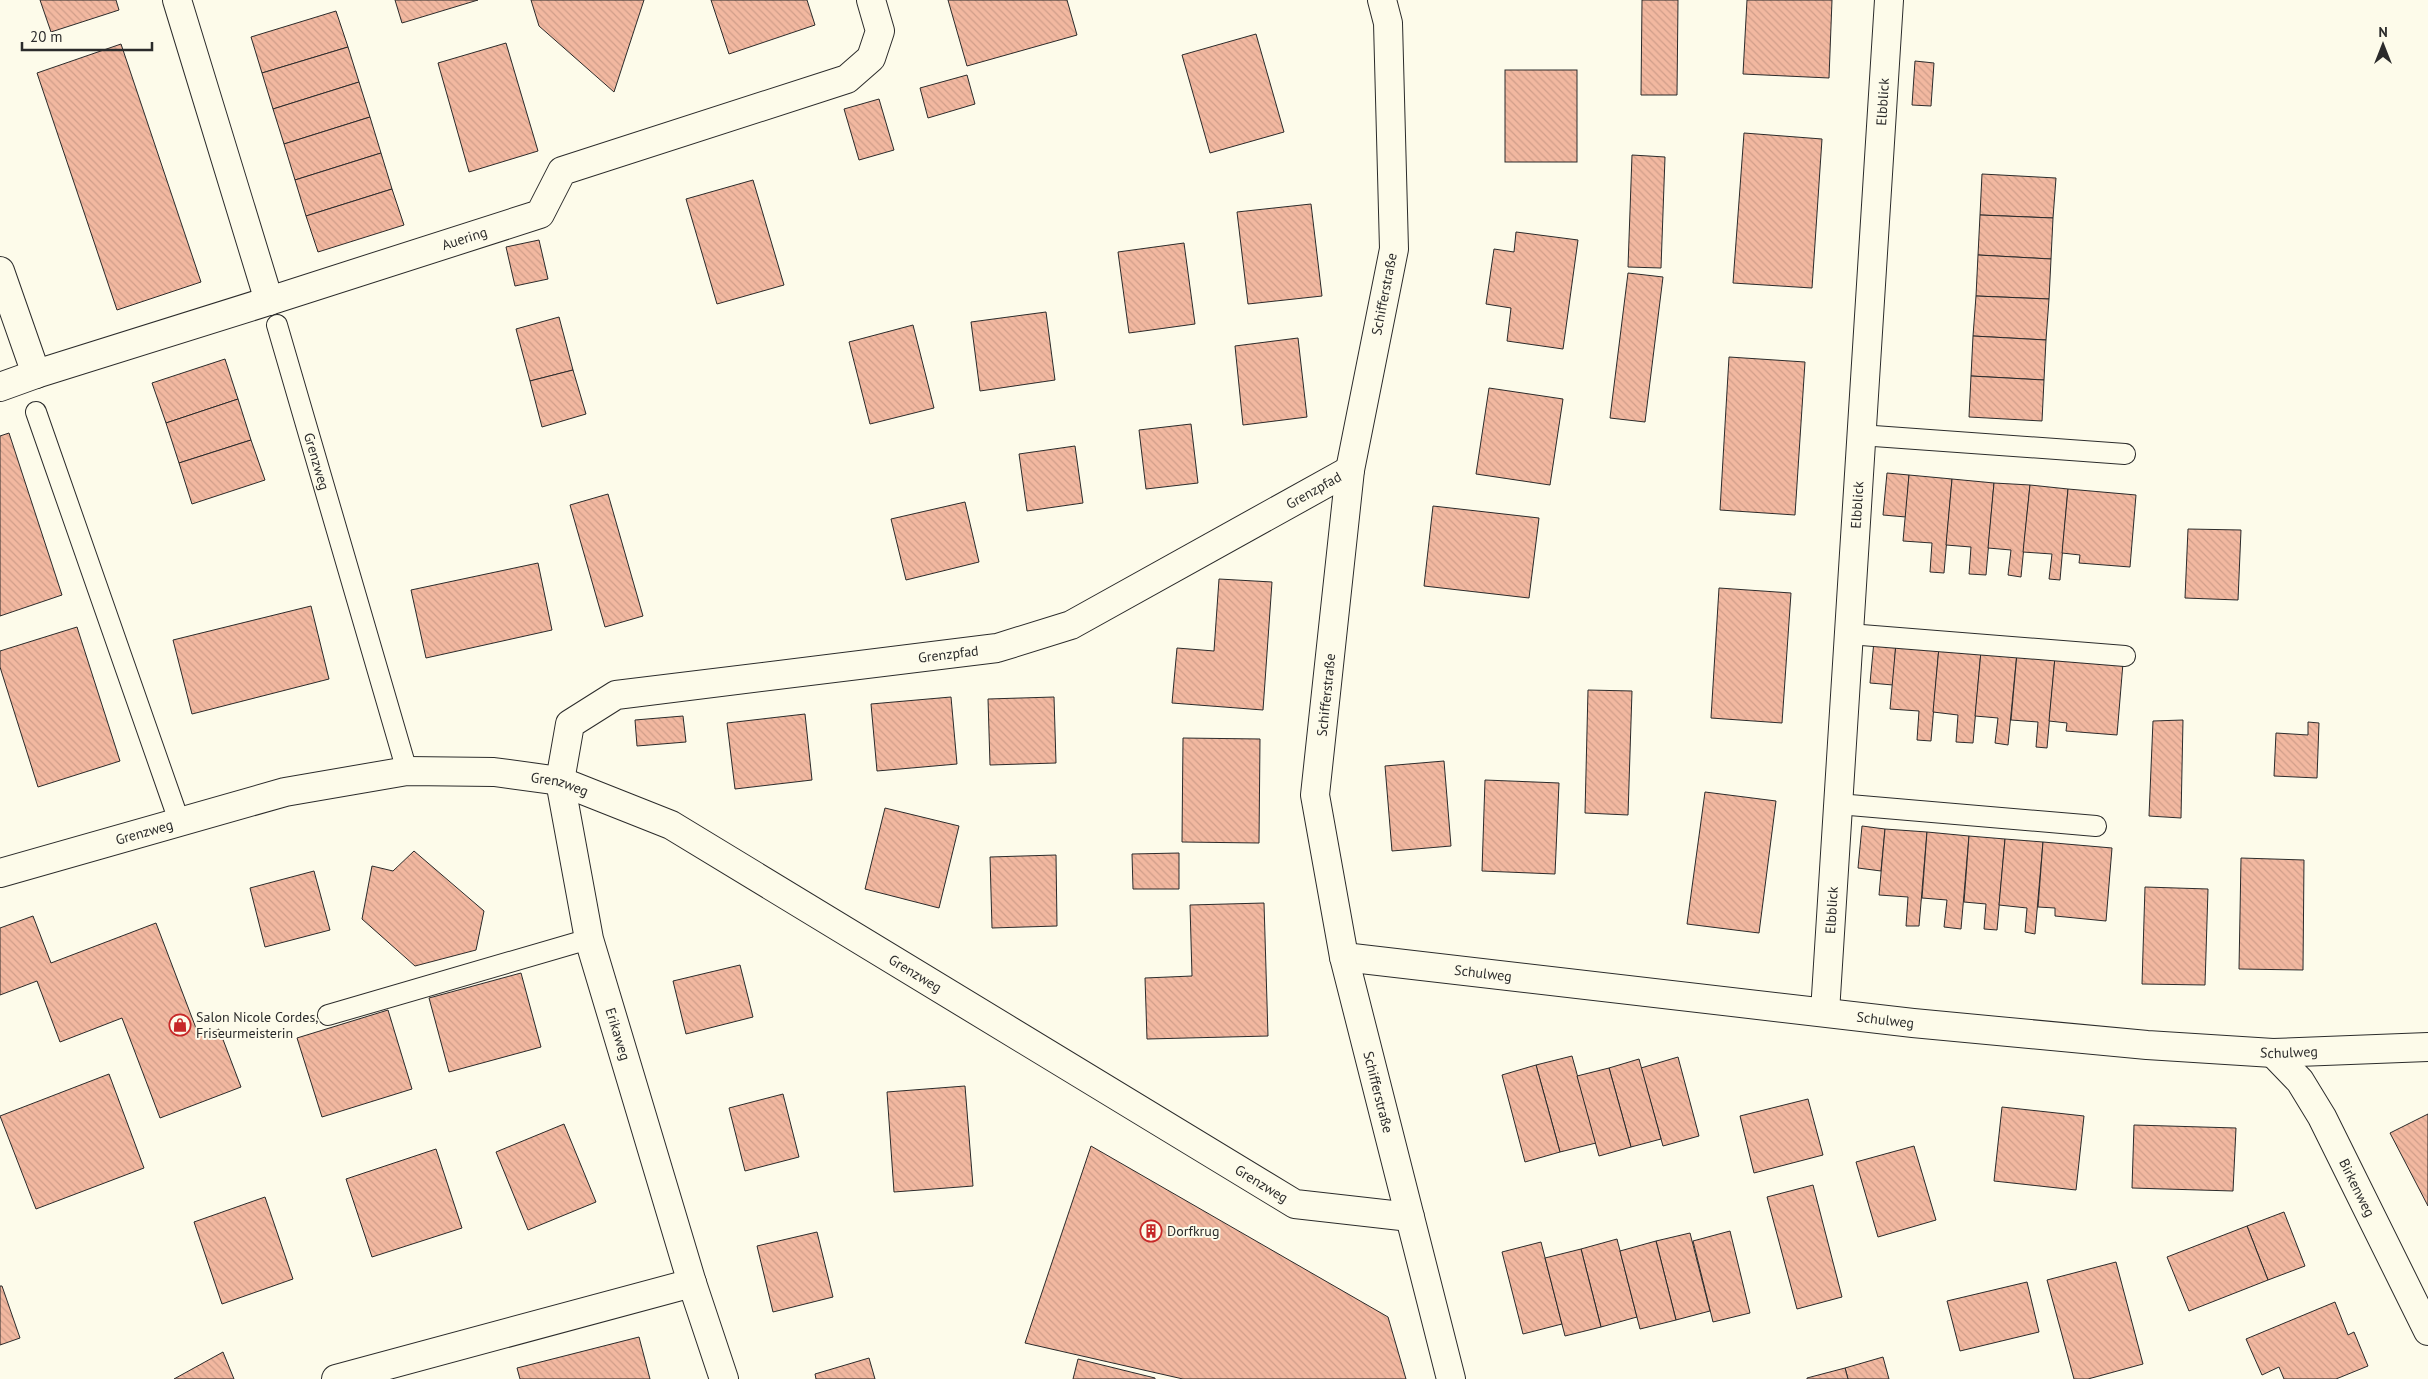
<svg xmlns="http://www.w3.org/2000/svg" width="2428" height="1379" font-family="'PT Sans',sans-serif">
<style>
.building{fill:url(#building-back-hatch);stroke:#2b2b2b}
.lines{fill:none;stroke-linecap:round;stroke-linejoin:round}
.service-casing{stroke:#2b2b2b;stroke-width:22}
.minor-casing{stroke:#2b2b2b;stroke-width:30}
.service{stroke:#fdfbea;stroke-width:20}
.minor{stroke:#fdfbea;stroke-width:28}
.labels{text-anchor:middle;stroke-width:4;stroke-linejoin:round;paint-order:stroke}
.street-label{font-size:14px;fill:#2b2b2b;stroke:#fdfbea}
.poi-label{font-size:14px;fill:#2b2b2b;stroke:#fdfbea;text-anchor:start}
</style>
<defs>
<pattern id="building-back-hatch" width="6" height="6" patternUnits="userSpaceOnUse" patternTransform="scale(1.25)"><rect width="6" height="6" fill="#f2b8a0"/><path d="M-1 5l2 2M0 0l6 6M5-1l2 2" fill="none" stroke="#d09e8a"/></pattern>
</defs>
<rect width="100%" height="100%" fill="#fdfbea"/>
<g class="building">
<path d="M 40,0 L 116,0 L 119,10 L 51,32 Z"/>
<path d="M 395,0 L 478,0 L 402,23 Z"/>
<path d="M 531,0 L 644,0 L 614,92 L 539,26 Z"/>
<path d="M 711,0 L 807,0 L 815,25 L 729,54 Z"/>
<path d="M 948,0 L 1067,0 L 1077,35 L 967,66 Z"/>
<path d="M 1642,0 L 1678,0 L 1677,95 L 1641,95 Z"/>
<path d="M 1747,0 L 1832,0 L 1829,78 L 1743,74 Z"/>
<path d="M 336,11 L 348,47 L 262,73 L 251,37 Z"/>
<path d="M 1256,34 L 1284,132 L 1210,153 L 1182,55 Z"/>
<path d="M 506,43 L 538,151 L 469,172 L 438,63 Z"/>
<path d="M 121,44 L 201,282 L 117,310 L 37,73 Z"/>
<path d="M 348,47 L 359,82 L 273,109 L 262,73 Z"/>
<path d="M 1915,61 L 1934,63 L 1931,106 L 1912,105 Z"/>
<rect x="1505" y="70" width="72" height="92"/>
<path d="M 967,75 L 975,104 L 928,118 L 920,88 Z"/>
<path d="M 359,82 L 370,117 L 284,144 L 273,109 Z"/>
<path d="M 879,99 L 894,150 L 859,160 L 844,109 Z"/>
<path d="M 370,117 L 381,153 L 295,180 L 284,144 Z"/>
<path d="M 1744,133 L 1822,139 L 1812,288 L 1733,283 Z"/>
<path d="M 381,153 L 392,189 L 306,216 L 295,180 Z"/>
<path d="M 1632,155 L 1665,157 L 1661,268 L 1628,267 Z"/>
<path d="M 1982,174 L 2056,178 L 2053,218 L 1980,215 Z"/>
<path d="M 753,180 L 784,285 L 717,304 L 686,199 Z"/>
<path d="M 392,189 L 404,225 L 318,252 L 306,216 Z"/>
<path d="M 1311,204 L 1322,296 L 1248,304 L 1237,212 Z"/>
<path d="M 1980,215 L 2053,218 L 2051,259 L 1978,255 Z"/>
<path d="M 1516,232 L 1578,240 L 1563,349 L 1507,341 L 1511,308 L 1486,304 L 1494,249 L 1514,252 Z"/>
<path d="M 539,240 L 548,279 L 515,286 L 506,247 Z"/>
<path d="M 1184,243 L 1195,324 L 1129,333 L 1118,252 Z"/>
<path d="M 1978,255 L 2051,259 L 2049,299 L 1976,296 Z"/>
<path d="M 1628,273 L 1663,277 L 1645,422 L 1610,418 Z"/>
<path d="M 1976,296 L 2049,299 L 2046,340 L 1973,336 Z"/>
<path d="M 1046,312 L 1055,380 L 980,391 L 971,322 Z"/>
<path d="M 559,317 L 573,370 L 530,381 L 516,329 Z"/>
<path d="M 913,325 L 934,408 L 870,424 L 849,342 Z"/>
<path d="M 1973,336 L 2046,340 L 2044,380 L 1971,376 Z"/>
<path d="M 1298,338 L 1307,417 L 1243,425 L 1235,346 Z"/>
<path d="M 1729,357 L 1805,362 L 1795,515 L 1720,510 Z"/>
<path d="M 225,359 L 238,399 L 166,423 L 152,383 Z"/>
<path d="M 573,370 L 586,414 L 542,427 L 530,381 Z"/>
<path d="M 1971,376 L 2044,380 L 2042,421 L 1969,417 Z"/>
<path d="M 1489,388 L 1563,399 L 1550,485 L 1476,474 Z"/>
<path d="M 238,399 L 251,440 L 179,463 L 166,423 Z"/>
<path d="M 1191,424 L 1198,483 L 1146,489 L 1139,430 Z"/>
<path d="M 9,433 L 62,595 L 0,616 L 0,436 Z"/>
<path d="M 251,440 L 265,480 L 192,504 L 179,463 Z"/>
<path d="M 1075,446 L 1083,503 L 1027,511 L 1019,454 Z"/>
<path d="M 1887,473 L 1909,475 L 1906,517 L 1883,515 Z"/>
<path d="M 1909,475 L 1952,479 L 1944,573 L 1930,572 L 1932,543 L 1903,541 Z"/>
<path d="M 1952,479 L 1994,483 L 1986,575 L 1969,574 L 1971,547 L 1946,545 Z"/>
<path d="M 1994,483 L 2030,485 L 2021,577 L 2008,575 L 2011,550 L 1988,548 Z"/>
<path d="M 2030,485 L 2068,489 L 2060,580 L 2049,579 L 2052,554 L 2023,552 Z"/>
<path d="M 2068,489 L 2136,495 L 2130,567 L 2079,563 L 2080,555 L 2062,553 Z"/>
<path d="M 608,494 L 643,616 L 605,627 L 570,505 Z"/>
<path d="M 965,502 L 979,562 L 906,580 L 891,519 Z"/>
<path d="M 1433,506 L 1539,518 L 1529,598 L 1424,586 Z"/>
<path d="M 2188,529 L 2241,530 L 2238,600 L 2185,598 Z"/>
<path d="M 538,563 L 552,630 L 426,658 L 411,590 Z"/>
<path d="M 1219,579 L 1272,582 L 1263,710 L 1172,703 L 1177,648 L 1214,651 Z"/>
<path d="M 1719,588 L 1791,593 L 1782,723 L 1711,718 Z"/>
<path d="M 311,606 L 329,679 L 192,714 L 173,640 Z"/>
<path d="M 77,627 L 120,761 L 38,787 L 0,667 L 0,651 Z"/>
<path d="M 1874,641 L 1896,643 L 1893,685 L 1870,683 Z"/>
<path d="M 1896,643 L 1939,647 L 1931,741 L 1917,740 L 1919,711 L 1890,709 Z"/>
<path d="M 1939,647 L 1981,651 L 1973,743 L 1956,742 L 1958,715 L 1933,712 Z"/>
<path d="M 1981,651 L 2017,653 L 2008,745 L 1995,743 L 1998,718 L 1975,716 Z"/>
<path d="M 2017,653 L 2055,657 L 2047,748 L 2036,747 L 2038,722 L 2011,720 Z"/>
<path d="M 2055,657 L 2123,663 L 2117,735 L 2066,731 L 2067,723 L 2049,721 Z"/>
<path d="M 1588,690 L 1632,691 L 1628,815 L 1585,813 Z"/>
<path d="M 951,697 L 957,764 L 877,771 L 871,704 Z"/>
<path d="M 1054,697 L 1056,763 L 990,765 L 988,699 Z"/>
<path d="M 805,714 L 812,780 L 735,789 L 727,723 Z"/>
<path d="M 683,716 L 686,742 L 637,746 L 635,720 Z"/>
<path d="M 2183,720 L 2181,818 L 2149,816 L 2153,721 Z"/>
<path d="M 2308,722 L 2319,723 L 2317,778 L 2274,776 L 2276,733 L 2308,735 Z"/>
<path d="M 1183,738 L 1260,739 L 1259,843 L 1182,842 Z"/>
<path d="M 1444,761 L 1451,846 L 1392,851 L 1385,766 Z"/>
<path d="M 1485,780 L 1559,783 L 1555,874 L 1482,871 Z"/>
<path d="M 1705,792 L 1776,801 L 1759,933 L 1687,924 Z"/>
<path d="M 885,808 L 959,826 L 939,908 L 865,889 Z"/>
<path d="M 1862,826 L 1885,829 L 1881,871 L 1858,868 Z"/>
<path d="M 1885,829 L 1927,832 L 1919,926 L 1906,926 L 1908,897 L 1879,895 Z"/>
<path d="M 1927,832 L 1969,836 L 1961,929 L 1944,927 L 1947,900 L 1922,898 Z"/>
<path d="M 1969,836 L 2005,839 L 1997,930 L 1984,929 L 1986,904 L 1964,902 Z"/>
<path d="M 2005,839 L 2043,842 L 2035,934 L 2025,932 L 2027,908 L 1999,905 Z"/>
<path d="M 2043,842 L 2112,848 L 2106,921 L 2055,916 L 2055,908 L 2038,907 Z"/>
<path d="M 414,851 L 484,911 L 476,950 L 415,966 L 362,919 L 372,866 L 393,871 Z"/>
<path d="M 1179,853 L 1179,889 L 1133,889 L 1132,854 Z"/>
<path d="M 1056,855 L 1057,926 L 992,928 L 990,857 Z"/>
<path d="M 2241,858 L 2304,860 L 2303,970 L 2239,969 Z"/>
<path d="M 314,871 L 330,930 L 265,947 L 250,888 Z"/>
<path d="M 2145,887 L 2208,889 L 2205,985 L 2142,984 Z"/>
<path d="M 1264,903 L 1268,1036 L 1147,1039 L 1145,978 L 1192,976 L 1190,905 Z"/>
<path d="M 33,916 L 51,963 L 156,923 L 199,1036 L 219,1029 L 241,1087 L 160,1118 L 122,1018 L 60,1042 L 37,981 L 0,995 L 0,928 Z"/>
<path d="M 740,965 L 753,1017 L 686,1034 L 673,981 Z"/>
<path d="M 521,973 L 541,1047 L 449,1072 L 429,998 Z"/>
<path d="M 388,1010 L 412,1089 L 322,1117 L 297,1038 Z"/>
<path d="M 1572,1056 L 1596,1143 L 1560,1152 L 1536,1065 Z"/>
<path d="M 1678,1057 L 1699,1136 L 1663,1146 L 1641,1068 Z"/>
<path d="M 1639,1059 L 1661,1139 L 1631,1147 L 1609,1068 Z"/>
<path d="M 1536,1065 L 1560,1152 L 1525,1162 L 1502,1075 Z"/>
<path d="M 1609,1068 L 1631,1147 L 1599,1156 L 1577,1076 Z"/>
<path d="M 109,1074 L 144,1168 L 36,1209 L 0,1116 Z"/>
<path d="M 965,1086 L 973,1186 L 894,1192 L 887,1092 Z"/>
<path d="M 783,1094 L 799,1157 L 745,1171 L 729,1108 Z"/>
<path d="M 1808,1099 L 1823,1155 L 1754,1173 L 1740,1116 Z"/>
<path d="M 2002,1107 L 2084,1116 L 2076,1190 L 1994,1181 Z"/>
<path d="M 2428,1114 L 2428,1206 L 2390,1133 Z"/>
<path d="M 564,1124 L 596,1202 L 528,1230 L 496,1152 Z"/>
<path d="M 2134,1125 L 2236,1128 L 2233,1191 L 2132,1188 Z"/>
<path d="M 1091,1146 L 1388,1317 L 1406,1379 L 1183,1379 L 1025,1343 Z"/>
<path d="M 1914,1146 L 1936,1220 L 1878,1237 L 1856,1162 Z"/>
<path d="M 436,1149 L 462,1228 L 372,1257 L 346,1179 Z"/>
<path d="M 1813,1185 L 1842,1297 L 1797,1309 L 1767,1197 Z"/>
<path d="M 265,1197 L 293,1279 L 222,1304 L 194,1222 Z"/>
<path d="M 2284,1212 L 2305,1266 L 2268,1280 L 2247,1226 Z"/>
<path d="M 2247,1226 L 2268,1280 L 2189,1311 L 2167,1257 Z"/>
<path d="M 1730,1231 L 1750,1313 L 1713,1322 L 1693,1241 Z"/>
<path d="M 817,1232 L 833,1297 L 773,1312 L 757,1246 Z"/>
<path d="M 1690,1233 L 1710,1311 L 1676,1320 L 1656,1241 Z"/>
<path d="M 1617,1239 L 1637,1317 L 1601,1327 L 1581,1249 Z"/>
<path d="M 1656,1241 L 1676,1320 L 1640,1329 L 1620,1251 Z"/>
<path d="M 1541,1242 L 1562,1324 L 1523,1334 L 1502,1252 Z"/>
<path d="M 1581,1249 L 1601,1327 L 1565,1336 L 1545,1258 Z"/>
<path d="M 2116,1262 L 2143,1364 L 2088,1379 L 2074,1379 L 2047,1280 Z"/>
<path d="M 2027,1282 L 2039,1332 L 1960,1351 L 1947,1301 Z"/>
<path d="M 0,1286 L 2,1286 L 20,1338 L 0,1345 Z"/>
<path d="M 2335,1302 L 2348,1335 L 2354,1332 L 2368,1366 L 2336,1379 L 2284,1379 L 2279,1367 L 2262,1375 L 2246,1339 Z"/>
<path d="M 639,1337 L 650,1379 L 520,1379 L 517,1368 Z"/>
<path d="M 223,1352 L 234,1379 L 174,1379 Z"/>
<path d="M 1883,1357 L 1889,1379 L 1848,1379 L 1845,1368 Z"/>
<path d="M 869,1358 L 875,1379 L 816,1379 L 815,1374 Z"/>
<path d="M 1078,1359 L 1155,1378 L 1155,1379 L 1073,1379 Z"/>
<path d="M 1845,1368 L 1848,1379 L 1807,1379 L 1807,1378 Z"/>
</g>
<g class="lines">
<g class="service-casing">
<g id="service">
<path id="s1" d="M 277,325 L 407,771"/>
<path d="M 36,412 L 179,821"/>
<path d="M 1860,435 L 2125,454"/>
<path d="M 1849,634 L 2125,656"/>
<path d="M 1838,804 L 2096,826"/>
<path d="M 328,1015 L 589,939"/>
</g>
</g>
<g class="minor-casing">
<g id="minor">
<path id="s2" d="M 177,0 L 269,301 L 540,214 L 562,171 L 847,79 L 871,58 L 880,31 L 871,0"/>
<path id="s3" d="M 1382,0 L 1388,23 L 1394,249 L 1350,470 L 1315,795 L 1344,957 L 1451,1379"/>
<path d="M 0,271 L 36,374"/>
<path d="M 0,387 L 36,374 L 269,301"/>
<path id="s4" d="M 0,873 L 285,792 L 407,771 L 494,772 L 560,781 L 671,825 L 1295,1204 L 1410,1217"/>
<path id="s5" d="M 1344,957 L 1913,1023 L 2147,1045 L 2273,1053 L 2428,1047"/>
<path id="s6" d="M 1825,1012 L 1889,0"/>
<path id="s7" d="M 2273,1053 L 2300,1081 L 2322,1117 L 2428,1331"/>
<path d="M 336,1379 L 692,1283"/>
<path id="s8" d="M 724,1379 L 692,1283 L 589,939 L 560,781 L 570,724 L 616,695 L 997,648 L 1071,625 L 1350,470"/>
</g>
</g>
<use href="#service" class="service"/>
<use href="#minor" class="minor"/>
</g>
<defs>
<g id="shop-ring" transform="scale(1.125)"><circle r="9.5" fill="#fdfbea" stroke="#c62828" stroke-width="1.5"/><path d="M-5-2.5h2.3a2.7 3.5 0 0 1 5.4 0H5L5.5 6h-11ZM-1.5-2.5h3a1.5 2.3 0 0 0-3 0Z" fill="#c62828"/></g>
<g id="building-ring" transform="scale(1.125)"><circle r="9.5" fill="#fdfbea" stroke="#c62828" stroke-width="1.5"/><path d="M-4-6H4V6H1V3H-1V6H-4ZM-2.5-4.3h1.7v1.8h-1.7ZM.8-4.3h1.7v1.8H.8ZM-2.5-1h1.7V.8h-1.7ZM.8-1h1.7V.8H.8Z" fill="#c62828"/></g>
</defs>
<g fill-rule="evenodd">
<use href="#shop-ring" x="180" y="1025"/>
<use href="#building-ring" x="1151" y="1231"/>
</g>
<g class="labels">
<g class="street-label">
<text dy="5" stroke="none"><textPath href="#s6" startOffset="912">Elbblick</textPath></text>
<text dy="5" stroke="none"><textPath href="#s2" startOffset="520">Auering</textPath></text>
<text transform="translate(1384 294) rotate(-79)" y="5">Schifferstraße</text>
<text dy="5" stroke="none"><textPath href="#s1" startOffset="142">Grenzweg</textPath></text>
<text dy="5" stroke="none"><textPath href="#s8" startOffset="1472">Grenzpfad</textPath></text>
<text dy="5" stroke="none"><textPath href="#s6" startOffset="508">Elbblick</textPath></text>
<text dy="5" stroke="none"><textPath href="#s8" startOffset="1068">Grenzpfad</textPath></text>
<text transform="translate(1326 695) rotate(-84)" y="5">Schifferstraße</text>
<text dy="5" stroke="none"><textPath href="#s4" startOffset="574">Grenzweg</textPath></text>
<text dy="5" stroke="none"><textPath href="#s4" startOffset="150">Grenzweg</textPath></text>
<text dy="5" stroke="none"><textPath href="#s6" startOffset="102">Elbblick</textPath></text>
<text dy="5" stroke="none"><textPath href="#s4" startOffset="979">Grenzweg</textPath></text>
<text dy="5" stroke="none"><textPath href="#s5" startOffset="140">Schulweg</textPath></text>
<text dy="5" stroke="none"><textPath href="#s5" startOffset="545">Schulweg</textPath></text>
<text transform="translate(618 1034) rotate(73)" y="5">Erikaweg</text>
<text dy="5" stroke="none"><textPath href="#s5" startOffset="950">Schulweg</textPath></text>
<text dy="5" stroke="none"><textPath href="#s3" startOffset="1106">Schifferstraße</textPath></text>
<text dy="5" stroke="none"><textPath href="#s4" startOffset="1384">Grenzweg</textPath></text>
<text dy="5" stroke="none"><textPath href="#s7" startOffset="160">Birkenweg</textPath></text>
</g>
<g class="poi-label">
<text x="196" y="1022">Salon Nicole Cordes,<tspan x="196" dy="16">Friseurmeisterin</tspan></text>
<text x="1167" y="1236">Dorfkrug</text>
</g>
</g>
<g transform="translate(2383 45)" stroke="#fdfbea" stroke-width="4" paint-order="stroke">
<path d="M0-4L9 19L0 12L-9 19Z" fill="#2b2b2b"/>
<text y="-8" font-size="14" font-weight="bold" text-anchor="middle" fill="#2b2b2b">N</text>
</g>
<path d="M22 42v8h130v-8" fill="none" stroke="#2b2b2b" stroke-width="2.5"/>
<text x="30" y="42" font-size="15" fill="#2b2b2b" stroke="#fdfbea" stroke-width="4" paint-order="stroke">20 m</text>
</svg>
